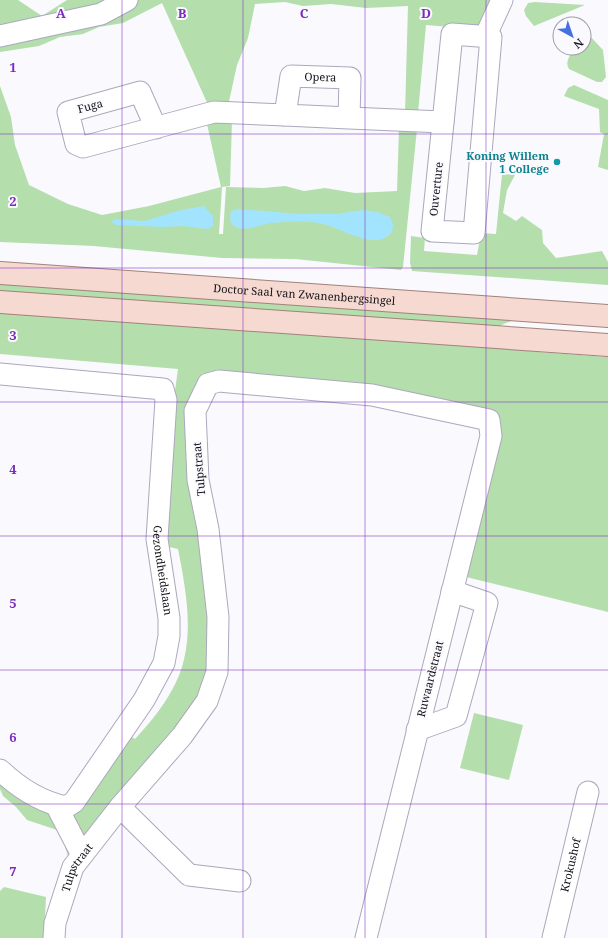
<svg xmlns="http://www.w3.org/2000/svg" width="608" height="938" font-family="'Noto Serif',serif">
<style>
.green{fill:#b5dead}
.water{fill:#a2e4fd}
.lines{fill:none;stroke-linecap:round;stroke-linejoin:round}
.minor-casing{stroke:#aba8bc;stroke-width:23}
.major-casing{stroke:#a2827b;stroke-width:24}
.minor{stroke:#fff;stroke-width:21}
.major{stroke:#f6d9d0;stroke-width:22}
.grid{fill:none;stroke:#7b2cbf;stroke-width:1;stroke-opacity:0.55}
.culture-dot{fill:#0f9aa8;stroke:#faf9fe;stroke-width:1.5}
.labels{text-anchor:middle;stroke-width:4;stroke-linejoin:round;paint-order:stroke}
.street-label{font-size:11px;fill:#121118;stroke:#faf9fe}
.culture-label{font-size:11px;font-weight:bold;fill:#0d838f;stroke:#faf9fe;text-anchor:end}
.grid-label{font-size:13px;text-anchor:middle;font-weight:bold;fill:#7b2cbf;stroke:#faf9fe;stroke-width:4;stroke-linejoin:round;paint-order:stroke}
</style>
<rect width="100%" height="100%" fill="#faf9fe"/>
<g class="green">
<path d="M 0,0 L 18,0 L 42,16 L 67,0 L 115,0 L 0,33 Z"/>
<path d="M 134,0 L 494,0 L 483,25 L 474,29 L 426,25 L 418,113 L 405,113 L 408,6 L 366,8 L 331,4 L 303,6 L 285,2 L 255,4 L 248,38 L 237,65 L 228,106 L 209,107 L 162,3 L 123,23 L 99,27 L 83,34 L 60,37 L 39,46 L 0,52 L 0,42 Z"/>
<path d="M 535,2 L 585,5 L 534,26 L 526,16 L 524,10 L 528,3 Z"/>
<path d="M 588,34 L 603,50 L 606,77 L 602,82 L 597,82 L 569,69 C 564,62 571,54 574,48 L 584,48 L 584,35 Z"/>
<path d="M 574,85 L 608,100 L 608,170 L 598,167 L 604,134 L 600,132 L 599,109 L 564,96 L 568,88 Z"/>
<path d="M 0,86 L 11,117 L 15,145 L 29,185 L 68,204 L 102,215 L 149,206 L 221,187 L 207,124 L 232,121 L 230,186 L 222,187 L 219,234 L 223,234 L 226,187 L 264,188 L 285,186 L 304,191 L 325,188 L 355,193 L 397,191 L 399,128 L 417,129 L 403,267 L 401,270 L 295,259 L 222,258 L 94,246 L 0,242 Z"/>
<path d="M 502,174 L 515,175 L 507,190 L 503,213 L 516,221 L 522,216 L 542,230 L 543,243 L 556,258 L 602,251 L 608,262 L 608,285 L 412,271 L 410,263 L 411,236 L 425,238 L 424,251 L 477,255 L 481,233 L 496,234 Z"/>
<path d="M 0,278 L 514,320 L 494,328 L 0,298 Z"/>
<path d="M 0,308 L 426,338 L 538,352 L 608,357 L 608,612 L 462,576 L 499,418 L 497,415 L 201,381 L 213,598 L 206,686 L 189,719 L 66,859 L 68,856 L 65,847 L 67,841 L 57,830 L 27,820 L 16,807 L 3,796 L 0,789 L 0,778 L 58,813 L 126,733 L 135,739 C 149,724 162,708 172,690 C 197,647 187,595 178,549 L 165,546 L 163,478 L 178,369 L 0,354 Z"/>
<path d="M 474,713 L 523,725 L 509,780 L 460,768 Z"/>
<path d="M 4,887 L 46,897 L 44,938 L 0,938 L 0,891 Z"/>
</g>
<g class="water">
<path d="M 204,206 L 213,216 L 213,226 L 208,229 L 183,226 L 162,227 L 116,225 L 111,222 L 115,219 L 144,221 L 181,210 Z"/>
<path d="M 237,209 L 300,214 L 336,214 L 363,210 L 377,212 L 390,217 C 393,224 395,228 390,234 C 376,250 343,230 327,225 C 321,223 314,222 309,222 C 297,221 284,222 272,223 C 261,224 246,232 236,227 C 229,224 230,217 231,211 Z"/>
</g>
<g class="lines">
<g class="minor-casing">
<g id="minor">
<path d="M 452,34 L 491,37 L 474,233 L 432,231 Z"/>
<path d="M 0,36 L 101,14 L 127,0"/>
<path d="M 485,37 L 502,0"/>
<path id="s1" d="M 349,118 L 285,115 L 291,76 L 350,78 L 349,118 L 443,122"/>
<path d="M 156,128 L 140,92 L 68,112 L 76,144 L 83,147 L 214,112 L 285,115"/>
<path id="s2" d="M 0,374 L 163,389 L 166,400 L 157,539 L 169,618 L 169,636 L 164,663 L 144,700 L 74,802 L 66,807 C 41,802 18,787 0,770"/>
<path d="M 417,730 L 456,716 L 487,603 L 452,591"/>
<path d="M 56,805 L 82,855"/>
<path d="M 120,807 L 189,875 L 240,881"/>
<path id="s3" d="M 54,938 L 55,923 L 73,867 L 120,807 L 182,736 L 207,701 L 217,672 L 218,617 L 208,529 L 198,480 L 195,411 L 208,384 L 219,381 L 372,395 L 489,420 L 491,436 L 366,938"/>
<path id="s4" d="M 553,938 L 588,792"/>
</g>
</g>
<g class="major-casing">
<g id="major">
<path id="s5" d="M 0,273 L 608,316"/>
<path d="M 0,302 L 608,345"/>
</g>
</g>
<use href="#minor" class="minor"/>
<use href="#major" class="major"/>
</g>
<path class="grid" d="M 122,0 L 122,938M 243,0 L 243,938M 365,0 L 365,938M 486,0 L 486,938M 0,134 L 608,134M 0,268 L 608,268M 0,402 L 608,402M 0,536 L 608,536M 0,670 L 608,670M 0,804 L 608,804"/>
<circle class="culture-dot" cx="557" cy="162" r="4"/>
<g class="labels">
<g class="street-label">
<text dy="4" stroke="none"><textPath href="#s1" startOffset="133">Opera</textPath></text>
<text transform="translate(90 106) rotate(-15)" y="4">Fuga</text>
<text transform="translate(436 189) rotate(-84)" y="4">Ouverture</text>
<text dy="4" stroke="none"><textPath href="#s5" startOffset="305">Doctor Saal van Zwanenbergsingel</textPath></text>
<text transform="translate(199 469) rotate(-95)" y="4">Tulpstraat</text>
<text dy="4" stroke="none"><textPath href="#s2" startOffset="346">Gezondheidslaan</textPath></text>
<text transform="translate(430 679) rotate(-76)" y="4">Ruwaardstraat</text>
<text dy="4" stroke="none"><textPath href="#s4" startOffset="75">Krokushof</textPath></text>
<text dy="4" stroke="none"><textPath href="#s3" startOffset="75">Tulpstraat</textPath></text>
</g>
<g class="culture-label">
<text x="549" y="160">Koning Willem<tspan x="549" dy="13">1 College</tspan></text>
</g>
</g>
<g class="grid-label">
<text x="61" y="18">A</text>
<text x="182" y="18">B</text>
<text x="304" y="18">C</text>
<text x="426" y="18">D</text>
<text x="13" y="72">1</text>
<text x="13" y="206">2</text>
<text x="13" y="340">3</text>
<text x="13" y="474">4</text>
<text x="13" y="608">5</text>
<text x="13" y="742">6</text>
<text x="13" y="876">7</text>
</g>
<g transform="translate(572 36) rotate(140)"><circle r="19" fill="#faf9fe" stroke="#9d9ca2"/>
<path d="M0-3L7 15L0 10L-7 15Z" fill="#4670e2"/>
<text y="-6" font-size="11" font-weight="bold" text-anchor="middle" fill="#121118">N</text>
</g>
</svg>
